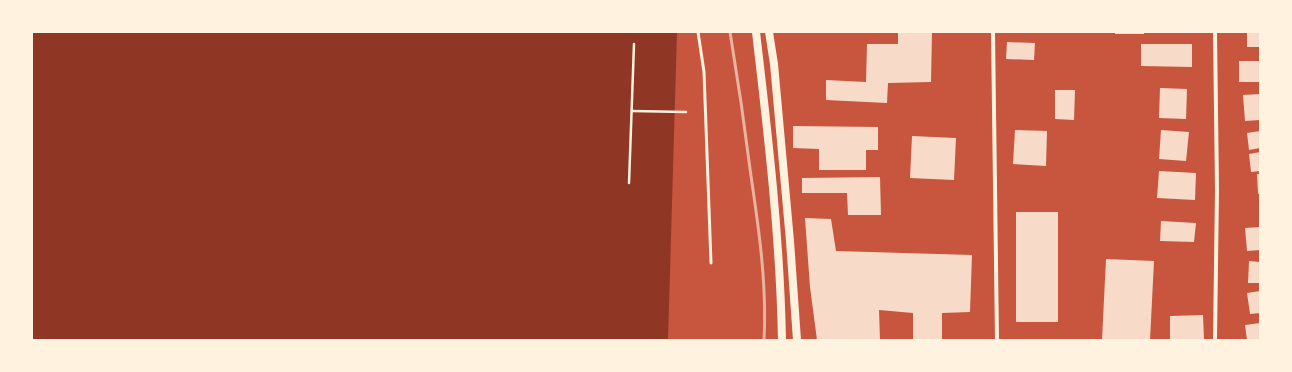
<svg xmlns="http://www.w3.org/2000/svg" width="1292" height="372" font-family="Roboto,sans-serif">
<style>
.water{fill:#8f3625}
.building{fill:#f7dbc8}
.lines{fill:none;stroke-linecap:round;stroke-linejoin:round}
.path{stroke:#fff3e0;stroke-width:2.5}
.service{stroke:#fff3e0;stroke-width:3}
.minor{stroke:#fff3e0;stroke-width:4}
.secondary{stroke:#fff3e0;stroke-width:8}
.rail{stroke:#e9b49f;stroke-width:3}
</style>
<rect width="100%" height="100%" fill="#c8553d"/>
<path class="water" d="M 32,32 L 677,32 L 668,340 L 32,340 Z"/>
<g class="building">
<path d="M 898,32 L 932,32 L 931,82 L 888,83 L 887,103 L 826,100 L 826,80 L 866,82 L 867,44 L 898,44 Z"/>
<rect x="1115" y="32" width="29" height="2"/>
<rect x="1247" y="32" width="13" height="15"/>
<path d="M 1007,42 L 1035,43 L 1034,60 L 1006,59 Z"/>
<path d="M 1141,44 L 1192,44 L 1192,67 L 1141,66 Z"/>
<rect x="1239" y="61" width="21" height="21"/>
<path d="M 1160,88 L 1187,89 L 1186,119 L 1159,118 Z"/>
<path d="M 1055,90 L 1075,90 L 1074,120 L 1055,119 Z"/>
<path d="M 1260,94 L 1260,120 L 1245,121 L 1243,95 Z"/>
<path d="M 793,126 L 878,127 L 878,150 L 866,150 L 866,170 L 819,170 L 819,149 L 793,148 Z"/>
<path d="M 1015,130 L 1047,131 L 1046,166 L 1013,164 Z"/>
<path d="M 1161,130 L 1189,132 L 1186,161 L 1159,159 Z"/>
<path d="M 1260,131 L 1260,148 L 1249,150 L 1247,133 Z"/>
<path d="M 912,136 L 956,138 L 954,180 L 910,178 Z"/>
<path d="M 1260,152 L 1260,171 L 1251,172 L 1249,154 Z"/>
<path d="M 1159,171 L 1196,173 L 1195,200 L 1157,198 Z"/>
<path d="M 1257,174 L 1260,174 L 1260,194 L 1258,194 Z"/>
<path d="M 880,177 L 881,215 L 848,215 L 847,193 L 802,193 L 802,178 Z"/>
<rect x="1016" y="212" width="42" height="110"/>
<path d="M 805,218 L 831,219 L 836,251 L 972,255 L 970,312 L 942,313 L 942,340 L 913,340 L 913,313 L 879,310 L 880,340 L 817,340 L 810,287 Z"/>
<path d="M 1161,221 L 1196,223 L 1194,242 L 1160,241 Z"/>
<path d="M 1260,227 L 1260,250 L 1247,251 L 1245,228 Z"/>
<path d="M 1106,259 L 1154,261 L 1150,340 L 1102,340 Z"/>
<path d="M 1249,261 L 1260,262 L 1260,283 L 1248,283 Z"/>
<path d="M 1260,291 L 1260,313 L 1250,314 L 1247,293 Z"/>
<path d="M 1203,315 L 1204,340 L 1170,340 L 1170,316 Z"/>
<path d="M 1260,323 L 1260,340 L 1247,340 L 1245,325 Z"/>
</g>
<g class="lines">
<g class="path">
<path d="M 632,111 L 686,112"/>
<path d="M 629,183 L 634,44"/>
</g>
<path class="service" d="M 698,32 L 704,72 L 711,263"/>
<g class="minor">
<path d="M 993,32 L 997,340"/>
<path d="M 1215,32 L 1217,190 L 1215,340"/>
</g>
<g class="secondary">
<path d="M 756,32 C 768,134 780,237 782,340"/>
<path d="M 769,32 L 774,64 L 790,241 L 797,340"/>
</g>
<path class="rail" d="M 730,32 C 738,80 745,128 751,176 C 759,230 767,285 764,340"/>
</g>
<rect width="1292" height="372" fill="none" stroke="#fff3e0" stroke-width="66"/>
</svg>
